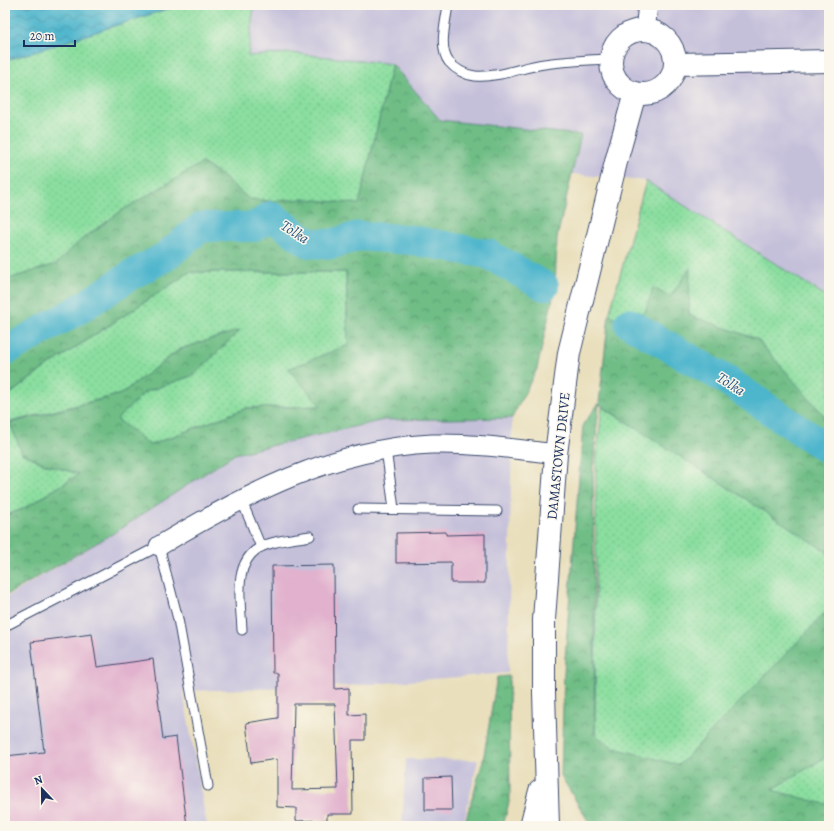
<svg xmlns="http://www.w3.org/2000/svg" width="834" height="831" font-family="Alegreya,serif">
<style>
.industrial{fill:#c5c0da}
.grass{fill:url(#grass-dots);stroke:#52867e}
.forest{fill:url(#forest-crowns);stroke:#457672}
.water{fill:url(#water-waves);stroke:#347295}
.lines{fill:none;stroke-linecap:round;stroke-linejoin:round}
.river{stroke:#4db5cc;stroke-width:30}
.building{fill:#e1b1cd;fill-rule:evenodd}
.service-casing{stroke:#3a496c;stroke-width:11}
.minor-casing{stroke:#3a496c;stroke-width:21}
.tertiary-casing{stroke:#3a496c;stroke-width:24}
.service{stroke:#fff;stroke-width:9}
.minor{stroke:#fff;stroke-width:19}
.tertiary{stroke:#fff;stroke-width:22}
.labels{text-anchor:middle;stroke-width:3;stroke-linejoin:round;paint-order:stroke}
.street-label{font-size:14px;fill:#1b2f5e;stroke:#fbf7ec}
.water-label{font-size:15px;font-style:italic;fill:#2a577f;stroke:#fbf7ec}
</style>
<defs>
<pattern id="grass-dots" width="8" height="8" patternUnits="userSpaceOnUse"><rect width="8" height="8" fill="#8ade9f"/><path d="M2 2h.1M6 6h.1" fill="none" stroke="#76bf8b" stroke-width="1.8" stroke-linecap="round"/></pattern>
<pattern id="forest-crowns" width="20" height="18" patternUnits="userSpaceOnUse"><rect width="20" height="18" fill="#6fbd86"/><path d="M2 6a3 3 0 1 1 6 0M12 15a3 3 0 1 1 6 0" fill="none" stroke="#5a9a71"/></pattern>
<pattern id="water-waves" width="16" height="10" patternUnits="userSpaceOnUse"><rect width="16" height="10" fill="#4db5cc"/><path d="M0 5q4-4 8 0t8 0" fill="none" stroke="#3f94a9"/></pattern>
</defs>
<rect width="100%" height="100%" fill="#fbf7ec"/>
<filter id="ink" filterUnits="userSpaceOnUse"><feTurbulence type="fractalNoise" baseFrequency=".025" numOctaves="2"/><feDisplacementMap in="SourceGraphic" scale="8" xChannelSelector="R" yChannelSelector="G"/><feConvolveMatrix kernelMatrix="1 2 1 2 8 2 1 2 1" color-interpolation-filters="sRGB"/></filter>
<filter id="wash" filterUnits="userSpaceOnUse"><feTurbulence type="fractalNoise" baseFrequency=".012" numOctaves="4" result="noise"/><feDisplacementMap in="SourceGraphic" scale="16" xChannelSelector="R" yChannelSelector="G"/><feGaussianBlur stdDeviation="0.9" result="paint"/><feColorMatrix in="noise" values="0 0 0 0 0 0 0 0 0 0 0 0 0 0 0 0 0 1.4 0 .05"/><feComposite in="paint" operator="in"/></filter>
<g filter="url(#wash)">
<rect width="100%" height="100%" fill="#e9dfbc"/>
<g class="industrial">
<path d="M 254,5 L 829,5 L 829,298 L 646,181 L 287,147 L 247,56 Z"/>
<path d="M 512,418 L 508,673 L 347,686 L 183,691 L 207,826 L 5,826 L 5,598 L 114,533 L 235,454 L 384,420 Z"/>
<path d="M 406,759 L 478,760 L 463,826 L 402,826 Z"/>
</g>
<g class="grass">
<path d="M 5,5 L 254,5 L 248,56 L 291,53 L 392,64 L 360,204 L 5,342 Z"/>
<path d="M 646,181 L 829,298 L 829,438 L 624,321 L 609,315 Z"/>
<path d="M 190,272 L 346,272 L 348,345 L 321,406 L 247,408 L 150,445 L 117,419 L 145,392 L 194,375 L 180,349 L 121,394 L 10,422 L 22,453 L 45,464 L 79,474 L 25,508 L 5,516 L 5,398 L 43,369 Z"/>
<path d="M 602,407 L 829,546 L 829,826 L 595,801 L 596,464 Z"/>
</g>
<g class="forest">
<path d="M 392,64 L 440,120 L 581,135 L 557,238 L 555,288 L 537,369 L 512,418 L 384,420 L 235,454 L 114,533 L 5,596 L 5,516 L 25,508 L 79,474 L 45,464 L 22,453 L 10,423 L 121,394 L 180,349 L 240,330 L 194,375 L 145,392 L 117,419 L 150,445 L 247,408 L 321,406 L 288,369 L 348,345 L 346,272 L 190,272 L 43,369 L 5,398 L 5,329 L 11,321 L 5,316 L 5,280 L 56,264 L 81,240 L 121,211 L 202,163 L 220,174 L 249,199 L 271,201 L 305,199 L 359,204 Z"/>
<path d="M 690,268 L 689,315 L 757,339 L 829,421 L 829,553 L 599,404 L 593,465 L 595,735 L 614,748 L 679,765 L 829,609 L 829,755 L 772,790 L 829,805 L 829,826 L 591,826 L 561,776 L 564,671 L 583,424 L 599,403 L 609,315 L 624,321 L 628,316 L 645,312 L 653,288 L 670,297 Z"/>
<path d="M 509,676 L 510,798 L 503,826 L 464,826 L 483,761 L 497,677 Z"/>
</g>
<path class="water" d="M 5,5 L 180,5 L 5,61 Z"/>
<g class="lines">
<g class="river">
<path d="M 629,323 L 726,380 L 829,450"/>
<path d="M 5,351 L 78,310 L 131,275 L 165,257 L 201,227 L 254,227 L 271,216 L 309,243 L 332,244 L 359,236 L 412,240 L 488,254 L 544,286"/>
</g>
</g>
<g id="blocks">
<g class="building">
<path d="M 446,532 L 446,535 L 485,534 L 485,583 L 451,583 L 451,562 L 396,563 L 396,533 Z"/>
<path d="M 334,565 L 335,689 L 349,688 L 349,715 L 365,714 L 365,740 L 352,740 L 353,814 L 327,814 L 327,820 L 296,821 L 296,808 L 277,807 L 277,759 L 251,763 L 246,723 L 278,718 L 278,673 L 273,673 L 272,566 ZM 294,704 L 335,704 L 338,789 L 292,790 Z"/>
<path d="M 92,634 L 97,667 L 153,659 L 163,739 L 176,737 L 187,826 L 5,826 L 5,756 L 44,752 L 31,642 Z"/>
<path d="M 451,777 L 452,810 L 425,810 L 425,778 Z"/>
</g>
</g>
</g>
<g filter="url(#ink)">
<use href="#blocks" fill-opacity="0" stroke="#3a496c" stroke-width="1"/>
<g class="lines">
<g class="service-casing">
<g id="service">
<path d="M 448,5 C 446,21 438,48 449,62 C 455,69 465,75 475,76 C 498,78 522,67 544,64 C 566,61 589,60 611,59"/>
<path d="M 386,449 L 394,509"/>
<path d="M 241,499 L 261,547"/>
<path d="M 358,509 L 497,511"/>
<path d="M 5,626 L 159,546 L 178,619 L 208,786"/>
<path d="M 242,630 C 241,603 232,564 259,548 C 274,540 294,539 310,536"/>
</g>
</g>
<g class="minor-casing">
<g id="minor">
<path d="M 645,30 L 648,5"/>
<path d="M 159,546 C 242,496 333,448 432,444 C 474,443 515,449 556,454"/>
</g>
</g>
<g class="tertiary-casing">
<g id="tertiary">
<circle cx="643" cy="62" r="32"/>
<path d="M 675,64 L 829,61"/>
<path d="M 531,826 L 540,791"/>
<path d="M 548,826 L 544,693 L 544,620 L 556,454 L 569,353 L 617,158 L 635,93"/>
</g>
</g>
<use href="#service" class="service"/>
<use href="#minor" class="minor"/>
<use href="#tertiary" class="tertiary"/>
</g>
</g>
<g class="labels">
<g class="street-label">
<text transform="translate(558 456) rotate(-84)" y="5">DAMASTOWN DRIVE</text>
</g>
<g class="water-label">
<text transform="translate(295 232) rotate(33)" y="5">Tolka</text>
<text transform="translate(731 384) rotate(33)" y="5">Tolka</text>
</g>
</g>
<rect width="834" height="831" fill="none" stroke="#fbf7ec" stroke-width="20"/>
<g transform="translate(42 789) rotate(338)" stroke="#fbf7ec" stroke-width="3" paint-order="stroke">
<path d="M0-3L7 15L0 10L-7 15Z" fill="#1b2f5e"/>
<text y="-6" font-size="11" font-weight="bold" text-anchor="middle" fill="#1b2f5e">N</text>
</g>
<path d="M24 40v6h51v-6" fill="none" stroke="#1b2f5e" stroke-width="2"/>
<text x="30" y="40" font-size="12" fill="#1b2f5e" stroke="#fbf7ec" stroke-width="3" paint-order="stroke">20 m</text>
</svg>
